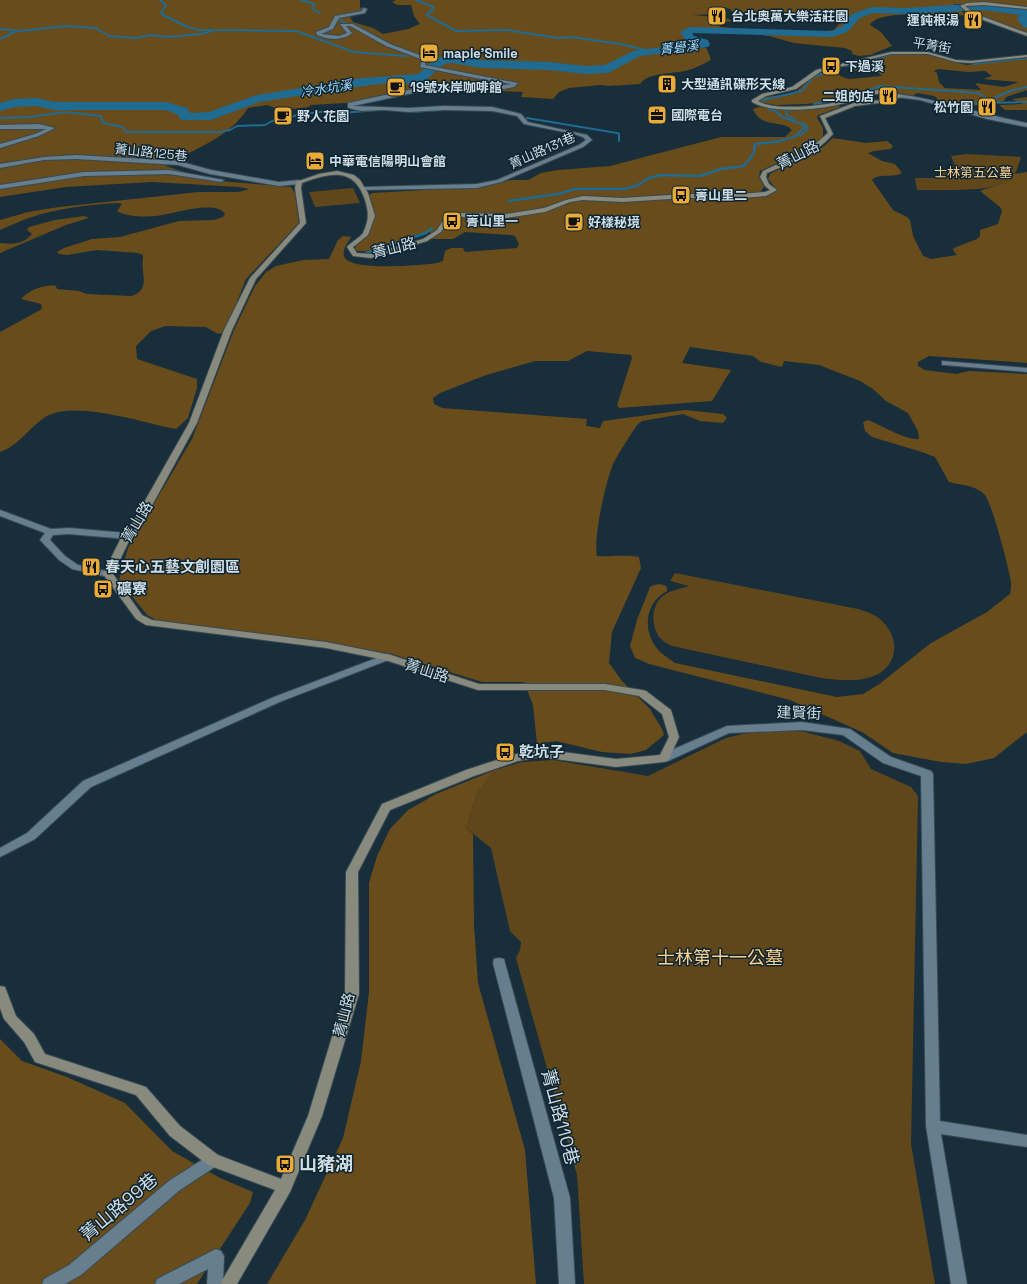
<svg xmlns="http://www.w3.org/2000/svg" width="1027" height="1284" font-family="'Space Grotesk','Noto Sans TC',sans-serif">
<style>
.green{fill:#60471b}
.forest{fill:#684c1b;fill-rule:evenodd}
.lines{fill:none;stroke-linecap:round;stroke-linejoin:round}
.stream-far1{stroke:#1f6b91;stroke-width:2}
.stream{stroke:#1f6b91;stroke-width:2.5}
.river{fill:#1f6b91;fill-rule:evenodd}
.street-casing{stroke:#374a54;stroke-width:2}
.secondary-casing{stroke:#374a54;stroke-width:2}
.street{fill:#667e8d;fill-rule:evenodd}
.secondary{fill:#888a7e;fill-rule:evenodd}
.labels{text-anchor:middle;stroke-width:3;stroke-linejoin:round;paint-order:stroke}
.far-poi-label{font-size:13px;font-weight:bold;fill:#cfdde5;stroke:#0e2430;text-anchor:start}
.far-street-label{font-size:13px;fill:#cfdde5;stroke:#0e2430}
.far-water-label{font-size:13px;font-style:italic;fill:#a3dcfd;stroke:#0e2430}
.far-park-label{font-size:13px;fill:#fbd08c;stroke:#0e2430}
.street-label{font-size:15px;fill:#cfdde5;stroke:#0e2430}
.poi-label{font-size:15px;font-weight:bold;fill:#cfdde5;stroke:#0e2430;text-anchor:start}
.near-park-label{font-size:18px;fill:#fbd08c;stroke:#0e2430}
.near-street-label{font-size:18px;fill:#cfdde5;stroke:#0e2430}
.near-poi-label{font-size:18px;font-weight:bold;fill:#cfdde5;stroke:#0e2430;text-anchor:start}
</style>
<rect width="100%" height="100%" fill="#182e3b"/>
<g class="green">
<path d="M 967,154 L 1021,157 C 1019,164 1016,174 1011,180 C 1002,192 935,190 917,190 L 915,178 L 938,178 L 940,170 L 956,168 L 951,156 Z"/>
<path d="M 404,158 L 406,166 L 359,168 L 357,160 Z"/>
<path d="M 353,188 L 360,203 L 315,207 L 309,192 Z"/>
<path d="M 675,573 L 858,609 C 867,612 875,614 882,621 C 902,640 897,669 871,677 C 855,682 838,680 821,678 L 672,646 C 668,644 664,642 661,639 C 651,628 650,606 663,596 C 670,590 680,589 689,586 L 670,581 Z"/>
<path d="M 764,729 L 801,731 L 839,741 L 860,751 L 871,769 L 911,787 L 918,796 L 911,1144 L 935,1284 L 584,1284 L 577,1175 L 516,958 L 520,950 L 521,942 L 510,931 L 491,848 L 466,828 L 477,793 L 495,770 L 522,762 L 553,760 L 648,776 L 726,738 Z"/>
</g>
<g class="forest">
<path d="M 0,0 L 360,0 L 360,7 L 366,13 L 349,15 L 353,22 L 373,28 L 383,34 L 408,29 L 420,24 L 414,16 L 411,5 L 397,5 L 392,2 L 396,0 L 1027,0 L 1027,34 L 987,19 L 960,4 L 954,4 L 954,6 L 967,15 C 949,17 878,8 870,25 L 881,32 L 892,46 L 870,55 L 859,56 L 852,54 L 852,51 L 845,48 L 794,43 L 769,36 L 717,29 L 689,29 L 685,31 L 686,37 L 707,49 L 711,60 C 703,64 694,69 685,71 C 671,74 649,72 640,84 L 609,86 L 601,85 L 569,88 L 559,92 L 553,99 L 521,97 L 523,92 L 495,91 L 472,87 L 428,89 L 355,105 L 345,103 L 310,105 L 309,107 L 293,109 L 290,107 L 278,109 L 267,105 L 248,108 C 230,137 196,149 166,164 L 166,166 L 208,180 L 291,187 L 295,193 L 299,223 L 246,279 L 228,324 L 222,333 L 218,334 L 206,327 L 166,326 L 151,331 L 136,346 L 137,359 L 197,379 L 197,388 L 188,418 L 176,429 C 144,423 79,401 49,415 C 31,424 21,445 0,452 L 0,332 L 42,309 L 41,304 L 21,299 C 29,290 45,284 56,286 L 57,289 L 79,291 L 87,294 L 131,296 C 152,290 140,272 143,258 L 143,255 L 138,253 L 97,250 L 67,255 L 59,254 L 57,252 L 64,248 L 92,239 L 120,237 L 179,221 L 214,220 L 223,217 L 225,214 C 216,199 170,215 156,216 C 145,217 127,217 117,211 L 122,204 L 118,203 C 88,205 57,208 29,218 C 19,221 10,226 0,230 L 0,220 L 28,212 L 59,207 L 198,192 L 239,192 L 249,189 L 239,187 L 152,182 L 66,187 L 0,197 ZM 724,7 L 730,9 L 735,15 C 750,14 764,16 778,15 L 776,13 C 784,12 790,15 798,16 C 811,18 829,14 840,23 L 834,30 L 827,31 L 776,31 L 721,27 L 716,24 L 732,21 L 726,18 L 693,15 L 717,14 L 711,9 Z"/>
<path d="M 884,54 L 925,54 L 966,65 L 1027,58 L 1027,90 L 1006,97 L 1004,101 C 982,107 958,107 935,102 L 937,98 L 934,96 L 917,93 L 911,97 L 876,91 L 840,101 L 805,104 L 776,105 L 759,102 L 758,99 C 770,94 787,98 798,90 C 807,83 813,72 826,71 C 836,71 841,78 849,79 L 882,76 L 878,72 L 885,69 L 886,65 C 876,66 859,77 851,68 L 857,65 L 852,63 ZM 938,69 L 968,72 L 985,71 L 992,76 L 983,79 L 1019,82 L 1004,87 L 975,83 L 981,90 L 945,88 L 939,82 L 937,73 L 934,71 Z"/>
<path d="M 1027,97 L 1027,110 L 1005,110 L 999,105 L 1023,104 L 1012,99 Z"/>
<path d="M 837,104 L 841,107 L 818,115 L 817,118 L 823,128 L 823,138 L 811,148 L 760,171 L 759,177 L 764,187 L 760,192 L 774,192 L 777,190 L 768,179 L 770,174 L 823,147 L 833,138 L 866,143 L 887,141 L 893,146 L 891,149 L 874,151 L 868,153 L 882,161 L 895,164 L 902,173 C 894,178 877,173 872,180 L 893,210 L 907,217 L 910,220 L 913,236 L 923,256 L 931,259 L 957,255 L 953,250 L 954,248 L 977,239 L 980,236 L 980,230 L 998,224 L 1002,211 L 1000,207 L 980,191 C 993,185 1007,188 1014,174 L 1027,172 L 1027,363 L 929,356 L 918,362 L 918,366 L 925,370 L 956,374 L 969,371 L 1027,374 L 1027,732 L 994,758 L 966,764 L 941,762 L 893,753 L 862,732 L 790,700 L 649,664 L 635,658 L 630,646 L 637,620 L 650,587 C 656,584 661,583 667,587 L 667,591 C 646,602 642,628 656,647 C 660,654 669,658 675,663 L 837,697 L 863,694 L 878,685 L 931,643 L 987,612 L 1010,594 C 1011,590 1011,586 1011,582 C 1009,569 992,502 984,494 C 975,485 960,485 949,482 L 935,457 L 922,452 L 872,437 L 865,431 L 863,422 L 868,420 C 881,425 907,441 919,439 L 918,431 L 908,413 L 886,401 L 873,389 L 860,381 L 819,365 L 784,361 L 782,367 L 761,362 L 753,356 L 690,347 L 682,363 L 731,370 L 712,401 L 619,408 L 617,405 L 632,358 L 631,355 L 587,351 L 568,361 L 535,361 L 486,375 L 440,393 L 433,398 L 434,404 L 442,408 L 587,419 L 586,426 L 600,428 L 603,421 L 685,410 L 723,414 L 727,418 L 723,423 L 700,421 L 683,414 L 642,421 L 637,425 C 629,437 621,449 614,462 C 606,479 593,538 597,556 C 610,557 627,554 639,557 L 641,568 L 612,632 L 609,663 L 622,681 L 650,709 L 662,729 L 664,735 L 646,750 L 631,754 L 602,752 L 556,741 L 537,744 L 533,705 L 524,682 L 482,682 L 392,654 L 347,646 L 156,620 L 147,615 L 119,580 L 128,548 L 192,439 L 234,330 L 255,286 L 266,272 L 276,266 L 303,260 L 329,259 L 338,240 L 343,236 L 351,237 C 348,243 342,249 344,256 C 348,272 423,265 437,263 L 443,261 L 445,251 L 451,248 L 463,248 L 465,252 L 517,248 L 519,244 L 515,236 L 511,235 L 465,232 L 453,239 L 431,239 L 427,237 L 431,233 L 429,232 C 404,235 383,253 357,251 L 355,249 L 356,245 L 366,237 L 375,217 L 368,196 L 372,193 L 479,187 L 511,180 L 528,180 L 541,173 L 558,170 L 610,166 L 721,137 L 785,137 L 792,130 C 782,119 761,129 753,109 L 758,107 L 787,108 Z"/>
<path d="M 84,216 L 89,218 L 66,225 L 0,253 L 0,243 C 11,245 24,244 32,234 L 27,230 L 29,227 L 55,220 Z"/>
<path d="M 495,770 L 477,793 L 466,828 L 473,834 L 474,924 L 478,983 L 525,1150 L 536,1284 L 267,1284 L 305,1220 L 343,1138 L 361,1061 L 369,992 L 369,883 L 377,856 L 390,829 L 408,810 L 436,794 Z"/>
<path d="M 0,1039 L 22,1061 L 67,1077 L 125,1103 L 172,1151 L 220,1178 L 253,1192 L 250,1203 L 197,1284 L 0,1284 Z"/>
</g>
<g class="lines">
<g class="stream-far1">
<path d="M 160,0 L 166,5 L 161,13 L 163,15 L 188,27 L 199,30 L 296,31 L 354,52 L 406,56"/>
<path d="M 301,0 L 314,4 L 313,9 L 320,13"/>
<path d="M 416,0 L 434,7 L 427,15 L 456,31 L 506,30 L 558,38 L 571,37 L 621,44 L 649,51"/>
<path d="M 339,19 L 346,24"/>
<path d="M 0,29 L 20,31 L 66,26 L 96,28 L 109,36 L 135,38 L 151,35 L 168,37 L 201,34 L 212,31"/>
<path d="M 0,39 L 14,32"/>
<path d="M 973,64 L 1027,58"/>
<path d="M 846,66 C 864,63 881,56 899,53"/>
<path d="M 836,70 L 840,69"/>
<path d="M 762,103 L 763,100 L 802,91 L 813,77 L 829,72"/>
<path d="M 814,104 L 844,99 L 880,86 L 978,93 L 990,100 L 1010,91 L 1027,87"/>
<path d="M 942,104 L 1027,102"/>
<path d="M 769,109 L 777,112 L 782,117 L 802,124 L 804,128 L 794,137 L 775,142"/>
<path d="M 792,109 L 786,111 L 787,115 L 794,119"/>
<path d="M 412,112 L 441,110"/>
<path d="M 0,118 L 30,117 L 65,112 L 101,116 L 103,123 L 123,127 L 126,132 L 220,132 L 230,130 L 237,126 L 265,125 L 272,121 L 298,115 L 327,111 L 342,113 L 377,110"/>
<path d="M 527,118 L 617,133 L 619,134 L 619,141"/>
<path d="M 799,136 L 808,129 L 804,123"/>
</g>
<g class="stream">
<path d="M 509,201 L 558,194 L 575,189 L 625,189 L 638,185 L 649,178 L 661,175 L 700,176 L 721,169 L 744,166 L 754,153 L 755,144 L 781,141"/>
<path d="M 366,253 L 426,233 L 432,228"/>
</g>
<path class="river" d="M 983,3 L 1012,6 L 1027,10 L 1027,28 L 1023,27 L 1017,19 L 1020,15 L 983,10 L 905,14 L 872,13 L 860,18 L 847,32 L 832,37 L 692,33 L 694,36 L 708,40 L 710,45 L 708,47 L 640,56 L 608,73 L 585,74 L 550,70 L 481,68 L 452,63 L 444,64 L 426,80 L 422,81 L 406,84 L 388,83 L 363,86 L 259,102 L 211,120 L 181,120 L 177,114 L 165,110 L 55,110 L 36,106 L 15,107 L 0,111 L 0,103 L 14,99 L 36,98 L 55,102 L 166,102 L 187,108 L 190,113 L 209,112 L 257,95 L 363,78 L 418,74 L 436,58 L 452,55 L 481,60 L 550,62 L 585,66 L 605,65 L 633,51 L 692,43 L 686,41 L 680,32 L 690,27 L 832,31 L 842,26 L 852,14 L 872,7 L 905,8 Z"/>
<g class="street-casing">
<g id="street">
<path d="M 363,8 L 367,9 L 365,13 L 339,18 L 333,29 L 321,34 L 339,36 L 347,33 L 340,24 L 353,24 L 390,44 L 422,56 L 426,61 L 425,65 L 518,83 L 514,87 L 504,89 L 427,90 L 353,106 L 409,108 L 444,106 L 492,107 L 521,114 L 528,122 L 587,135 L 592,140 L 583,147 L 501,182 L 477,188 L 361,190 L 361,188 L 363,187 L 477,184 L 497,180 L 579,145 L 586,140 L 583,137 L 574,134 L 524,124 L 517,116 L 492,111 L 444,110 L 409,112 L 383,110 L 361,111 L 348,108 L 348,103 L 427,86 L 504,85 L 512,84 L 491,81 L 420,67 L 422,61 L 418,58 L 386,46 L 350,26 L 346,26 L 352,33 C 343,41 327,40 317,35 L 316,32 L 329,27 L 335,16 L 362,11 Z"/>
<path d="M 898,94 C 942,100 984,115 1027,123 L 1027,127 L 987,119 L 920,100 L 896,97 Z"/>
<path d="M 39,124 L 55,128 L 39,136 L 0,148 L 0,144 L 35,134 L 46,129 L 0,129 L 0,125 Z"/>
<path d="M 76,155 L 178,161 L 211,170 L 279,182 L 299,180 L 302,182 L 299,184 L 279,186 L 210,174 L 178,165 L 76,159 L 44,160 L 0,168 L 0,164 L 44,157 Z"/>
<path d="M 169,170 L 224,180 L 221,182 L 169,174 L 84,176 L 0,189 L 0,185 L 84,172 Z"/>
<path d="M 942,361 L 1027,368 L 1027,372 L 945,365 L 942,365 Z"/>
<path d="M 0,510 L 51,529 L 69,528 L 127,533 L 132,536 L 127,539 L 69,534 L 53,535 L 50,540 L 65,556 L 78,565 L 111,572 L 113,574 L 108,577 L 72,569 L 59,560 L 42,542 L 40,540 L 45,533 L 0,516 Z"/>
<path d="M 387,654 L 391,655 L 392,657 L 391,659 L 282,701 L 91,787 L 35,839 L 0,857 L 0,848 L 27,833 L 83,781 L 274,697 Z"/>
<path d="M 802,722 L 850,729 L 891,757 L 931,771 L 933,774 L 940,1121 L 1027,1135 L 1027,1147 L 941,1134 L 967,1284 L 951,1284 L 926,1126 L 921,776 L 883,763 L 843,735 L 802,730 L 729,733 L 668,761 L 660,761 L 658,758 L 660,755 L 727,726 Z"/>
<path d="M 499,958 L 504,959 L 505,963 L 570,1198 L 575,1284 L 559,1284 L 554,1198 L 493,963 L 494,959 Z"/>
<path d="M 213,1153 L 218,1155 L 220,1160 L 218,1165 L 180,1190 L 81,1275 L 65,1284 L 42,1284 L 44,1279 L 69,1265 L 170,1180 Z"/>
<path d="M 216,1249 L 221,1251 L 224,1256 L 223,1284 L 207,1284 L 208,1269 L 179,1284 L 155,1284 L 157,1279 Z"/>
</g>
</g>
<g class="secondary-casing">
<g id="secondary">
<path d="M 984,2 L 1027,7 L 1027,9 L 984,5 L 965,6 L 976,14 L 1027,33 L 1027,36 L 972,16 L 960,6 L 967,3 Z"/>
<path d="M 891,52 L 928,52 L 956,60 L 971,61 L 1027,55 L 1027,57 L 971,63 L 956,62 L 928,54 L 891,54 L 820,72 L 796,89 L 766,96 L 758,101 C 774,111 819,106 838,102 C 858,97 881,81 901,96 L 894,101 L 855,106 L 825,118 L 833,134 C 816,154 791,163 767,173 L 766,177 L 769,184 L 777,190 L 766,196 L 741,198 L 686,198 L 622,202 L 583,200 L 570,202 L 545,212 L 506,218 L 457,217 L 449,219 L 441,232 L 427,241 L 371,258 L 353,256 L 347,247 C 351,242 360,238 363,233 C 369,220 369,213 365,200 C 354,166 329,173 302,183 L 301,188 L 306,223 L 256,279 L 232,330 L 197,423 L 138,531 L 131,537 L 113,574 L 142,615 L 152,620 L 326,642 L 391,655 L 479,684 L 605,684 L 642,690 L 646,691 L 671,710 L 679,737 L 668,761 L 664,762 L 616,767 L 540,757 L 518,761 L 474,776 L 390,810 L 358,872 L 359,994 L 322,1116 L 290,1192 L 237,1284 L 220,1284 L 275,1190 L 208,1165 L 170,1136 L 136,1095 L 35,1062 L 24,1042 L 4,1019 L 0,1008 L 0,986 L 5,987 L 16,1016 L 34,1034 L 45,1054 L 146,1087 L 180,1126 L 218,1155 L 281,1179 L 308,1116 L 345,994 L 346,872 L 382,804 L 466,770 L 512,755 L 540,749 L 616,759 L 660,755 L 669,737 L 662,714 L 639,696 L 605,690 L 478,690 L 385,660 L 326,648 L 146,625 L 136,619 L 103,574 L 122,536 L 129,529 L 189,423 L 224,330 L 250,278 L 300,223 L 295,188 L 296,182 L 319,174 L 337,171 L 354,175 L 360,180 L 368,193 L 375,216 L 368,235 L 353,247 L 357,253 L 371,254 L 423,239 L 437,230 L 445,217 L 457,213 L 506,214 L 544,208 L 566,200 L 583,196 L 622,198 L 686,194 L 741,194 L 765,192 L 770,190 L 765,186 L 760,177 L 763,171 L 808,150 L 828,133 L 820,116 L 854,103 L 891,99 L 894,96 C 875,89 859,100 841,104 C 818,110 772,114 752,102 L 752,100 L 762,94 L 792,87 L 816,70 Z"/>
</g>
</g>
<use href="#street" class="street"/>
<use href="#secondary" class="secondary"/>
</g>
<defs>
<g id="restaurant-square" transform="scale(1)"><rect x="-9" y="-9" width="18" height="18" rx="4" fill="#e9ab38" stroke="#0e2430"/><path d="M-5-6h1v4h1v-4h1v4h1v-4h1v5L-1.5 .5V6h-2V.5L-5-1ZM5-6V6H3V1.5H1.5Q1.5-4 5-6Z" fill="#111"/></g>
<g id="hotel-square" transform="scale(1)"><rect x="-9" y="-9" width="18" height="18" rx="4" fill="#e9ab38" stroke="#0e2430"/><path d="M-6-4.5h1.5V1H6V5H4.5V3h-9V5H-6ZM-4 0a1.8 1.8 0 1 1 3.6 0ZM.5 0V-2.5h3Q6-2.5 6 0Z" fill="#111"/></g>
<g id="bus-square" transform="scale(1)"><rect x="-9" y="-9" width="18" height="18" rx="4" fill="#e9ab38" stroke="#0e2430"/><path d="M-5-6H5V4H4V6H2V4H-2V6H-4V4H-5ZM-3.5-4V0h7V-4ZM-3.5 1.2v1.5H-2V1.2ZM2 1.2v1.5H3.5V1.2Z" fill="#111"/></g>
<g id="building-square" transform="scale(1)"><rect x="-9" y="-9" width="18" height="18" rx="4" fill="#e9ab38" stroke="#0e2430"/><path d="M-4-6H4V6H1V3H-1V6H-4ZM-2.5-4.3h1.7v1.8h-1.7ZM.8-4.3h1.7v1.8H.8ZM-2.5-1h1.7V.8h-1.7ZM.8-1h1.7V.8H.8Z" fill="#111"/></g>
<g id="cafe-square" transform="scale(1)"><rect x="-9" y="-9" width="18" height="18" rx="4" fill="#e9ab38" stroke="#0e2430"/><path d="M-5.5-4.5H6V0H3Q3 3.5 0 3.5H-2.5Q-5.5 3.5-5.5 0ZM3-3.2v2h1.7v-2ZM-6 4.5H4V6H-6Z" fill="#111"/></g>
<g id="office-square" transform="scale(1)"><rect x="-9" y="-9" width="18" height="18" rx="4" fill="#e9ab38" stroke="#0e2430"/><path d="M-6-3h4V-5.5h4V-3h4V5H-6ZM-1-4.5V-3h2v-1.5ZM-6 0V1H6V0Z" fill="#111"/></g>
</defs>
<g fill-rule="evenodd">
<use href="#restaurant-square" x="717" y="16"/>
<use href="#restaurant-square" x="973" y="20"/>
<use href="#hotel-square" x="429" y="53"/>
<use href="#bus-square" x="831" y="66"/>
<use href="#building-square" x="667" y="84"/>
<use href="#cafe-square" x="396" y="87"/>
<use href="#restaurant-square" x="888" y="96"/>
<use href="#restaurant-square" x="987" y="107"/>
<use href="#office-square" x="657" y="115"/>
<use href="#cafe-square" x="283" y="116"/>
<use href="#hotel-square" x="315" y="161"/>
<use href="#bus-square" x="681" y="195"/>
<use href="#bus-square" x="452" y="221"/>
<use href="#cafe-square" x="574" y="222"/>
<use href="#restaurant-square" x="91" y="567"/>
<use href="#bus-square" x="103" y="589"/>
<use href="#bus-square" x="505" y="752"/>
<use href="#bus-square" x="285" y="1164"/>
</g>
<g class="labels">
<g class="far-poi-label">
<text x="731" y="21">台北奧萬大樂活莊園</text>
<text x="959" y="25" text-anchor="end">運鈍根湯</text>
<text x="443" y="58">maple'Smile</text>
<text x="845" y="71">下過溪</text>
<text x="681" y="89">大型通訊碟形天線</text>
<text x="410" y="92">19號水岸咖啡館</text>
<text x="874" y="101" text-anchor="end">二姐的店</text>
<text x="973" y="112" text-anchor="end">松竹園</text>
<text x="671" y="120">國際電台</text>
<text x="297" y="121">野人花園</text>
<text x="329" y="166">中華電信陽明山會館</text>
<text x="695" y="200">菁山里二</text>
<text x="466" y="226">菁山里一</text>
<text x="588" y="227">好樣秘境</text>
</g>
<g class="far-street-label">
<text transform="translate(932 45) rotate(10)" y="5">平菁街</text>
<text transform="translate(542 150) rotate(-24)" y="5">菁山路131巷</text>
<text transform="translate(151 152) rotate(6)" y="5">菁山路125巷</text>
</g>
<g class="far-water-label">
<text transform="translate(679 47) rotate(-7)" y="5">菁礐溪</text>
<text transform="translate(326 88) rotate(-9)" y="5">冷水坑溪</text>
</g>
<g class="far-park-label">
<text x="973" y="177">士林第五公墓</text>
</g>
<g class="street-label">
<text transform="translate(798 155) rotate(-27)" y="5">菁山路</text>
<text transform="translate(394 248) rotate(-14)" y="5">菁山路</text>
<text transform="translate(137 522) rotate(-59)" y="5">菁山路</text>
<text transform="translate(427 671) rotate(18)" y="5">菁山路</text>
<text transform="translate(799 713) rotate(2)" y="5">建賢街</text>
<text transform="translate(344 1015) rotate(-76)" y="5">菁山路</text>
</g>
<g class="poi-label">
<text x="105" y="572">春天心五藝文創園區</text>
<text x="117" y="594">礦寮</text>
<text x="519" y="757">乾坑子</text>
</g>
<g class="near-park-label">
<text x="720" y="964">士林第十一公墓</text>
</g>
<g class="near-street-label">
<text transform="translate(560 1117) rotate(75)" y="6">菁山路110巷</text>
<text transform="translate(119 1207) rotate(-40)" y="6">菁山路99巷</text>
</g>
<g class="near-poi-label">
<text x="299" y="1170">山豬湖</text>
</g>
</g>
</svg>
